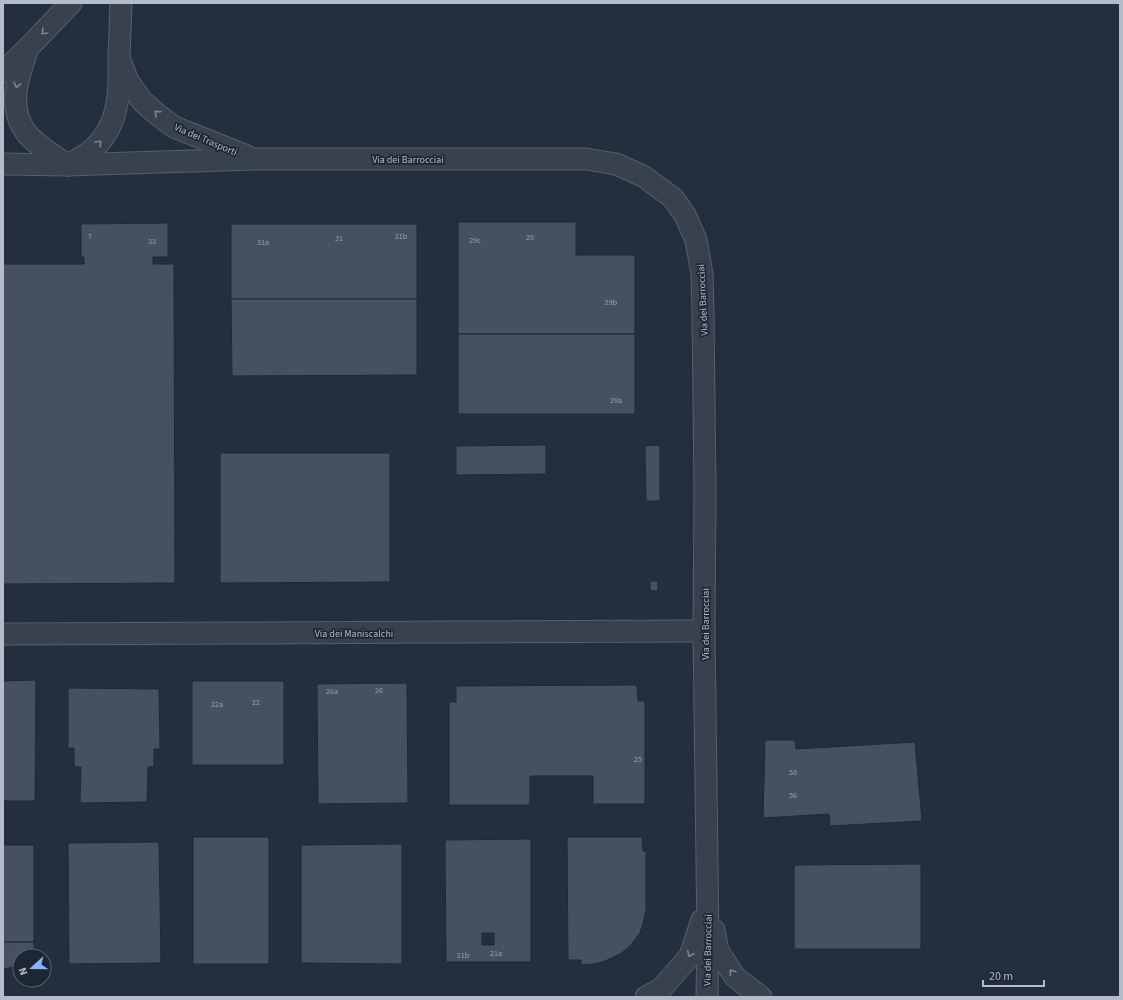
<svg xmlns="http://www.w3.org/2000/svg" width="1123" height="1000" font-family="'Source Sans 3',sans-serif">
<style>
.building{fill:#455162;stroke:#1f2835;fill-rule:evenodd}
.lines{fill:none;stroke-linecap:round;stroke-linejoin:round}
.minor-casing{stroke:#565f6c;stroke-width:23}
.minor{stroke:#38414e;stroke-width:21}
.oneway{stroke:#7c8592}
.labels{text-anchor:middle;stroke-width:3.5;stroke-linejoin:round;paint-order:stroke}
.number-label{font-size:8px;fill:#98a1af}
.street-label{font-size:10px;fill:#b4bcc9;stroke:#1d2633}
</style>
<rect width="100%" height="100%" fill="#242f3e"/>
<g class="building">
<path d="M 458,222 L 576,222 L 576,255 L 635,255 L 635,334 L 458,334 Z"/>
<path d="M 168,223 L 168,257 L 153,257 L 153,264 L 174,264 L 175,583 L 3,584 L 3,264 L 84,264 L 84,257 L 81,257 L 81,224 Z"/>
<rect x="231" y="224" width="186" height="75"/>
<path d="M 231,299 L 417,299 L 417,375 L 232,376 Z"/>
<rect x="458" y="334" width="177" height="80"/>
<path d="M 546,445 L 546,474 L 456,475 L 456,446 Z"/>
<path d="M 660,445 L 660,501 L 646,501 L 645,446 Z"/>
<path d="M 220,453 L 390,453 L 390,582 L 220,583 Z"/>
<rect x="650" y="581" width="8" height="10"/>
<path d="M 36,680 L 35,801 L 3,801 L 3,681 Z"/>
<rect x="192" y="681" width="92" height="84"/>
<path d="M 407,683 L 408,803 L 318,804 L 317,684 Z"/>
<path d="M 637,685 L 638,701 L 645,701 L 645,804 L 593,804 L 593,776 L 530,776 L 530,805 L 449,805 L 449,702 L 456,702 L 456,686 Z"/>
<path d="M 68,688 L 159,689 L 160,749 L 154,749 L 154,767 L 148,767 L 147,802 L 80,803 L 81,767 L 74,767 L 74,748 L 68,748 Z"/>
<path d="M 765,740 L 795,740 L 796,749 L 915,742 L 922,821 L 830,826 L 829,814 L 763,818 Z"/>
<rect x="193" y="837" width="76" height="127"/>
<path d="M 567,837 L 642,837 L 643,851 L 646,851 L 646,910 L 643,923 L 640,933 L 634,941 L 628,948 L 620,954 L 603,962 L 593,964 L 581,965 L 581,960 L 568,960 Z"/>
<path d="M 531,839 L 531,962 L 446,962 L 445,840 ZM 482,933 L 494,933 L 494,945 L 482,945 Z"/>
<path d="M 159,842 L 161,963 L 69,964 L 68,843 Z"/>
<path d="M 402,844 L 402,964 L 301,963 L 301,845 Z"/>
<rect x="3" y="845" width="31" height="97"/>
<path d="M 921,864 L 921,949 L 794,949 L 794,865 Z"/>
<path d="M 3,942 L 34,942 L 34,956 L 20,956 L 20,966 L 3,969 Z"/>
</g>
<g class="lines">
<g class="minor-casing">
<g id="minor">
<path d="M 121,3 L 119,58 L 128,81 L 142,101 L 158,115 L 174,127 L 247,156"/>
<path d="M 28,48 C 18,77 6,108 28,135 C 39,147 55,156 67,165"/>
<path d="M 3,72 L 28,48 L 71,3"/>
<path d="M 3,164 L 67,165 L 255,159 L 586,159 L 616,164 L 643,176 L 673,198 L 685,215 L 696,240 L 702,274 L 703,313 L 705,491 L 704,631 L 708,938 L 707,997"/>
<path d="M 68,165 C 76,160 85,156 92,150 C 117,128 120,98 119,65"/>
<path d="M 3,634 L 704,631"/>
<path d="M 714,930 L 718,951 L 735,977 L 761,997"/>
<path d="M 646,997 L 661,989 L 690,956 L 702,920"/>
</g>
</g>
<use href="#minor" class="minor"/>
</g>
<defs><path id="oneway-chevron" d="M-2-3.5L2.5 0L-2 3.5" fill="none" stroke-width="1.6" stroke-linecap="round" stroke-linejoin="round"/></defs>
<g class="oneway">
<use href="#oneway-chevron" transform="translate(44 32) rotate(134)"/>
<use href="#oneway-chevron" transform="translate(17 85) rotate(103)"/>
<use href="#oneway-chevron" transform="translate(157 113) rotate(-140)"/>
<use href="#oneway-chevron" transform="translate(99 143) rotate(-45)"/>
<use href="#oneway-chevron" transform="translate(690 954) rotate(117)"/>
<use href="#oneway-chevron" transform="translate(732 972) rotate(-124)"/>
</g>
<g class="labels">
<g class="number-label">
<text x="90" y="239">7</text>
<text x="401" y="239">31b</text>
<text x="530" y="240">29</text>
<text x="339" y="241">31</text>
<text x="475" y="243">29c</text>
<text x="152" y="244">33</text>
<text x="263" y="245">31a</text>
<text x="611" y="305">29b</text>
<text x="616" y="403">29a</text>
<text x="379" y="693">26</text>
<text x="332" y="694">26a</text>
<text x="256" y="705">22</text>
<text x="217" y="707">22a</text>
<text x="638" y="762">25</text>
<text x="793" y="775">58</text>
<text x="793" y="798">56</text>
<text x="496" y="956">21a</text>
<text x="463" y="958">21b</text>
</g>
<g class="street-label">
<text transform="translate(206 139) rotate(23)" y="4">Via dei Trasporti</text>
<text x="408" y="163">Via dei Barrocciai</text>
<text transform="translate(702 300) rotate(-93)" y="4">Via dei Barrocciai</text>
<text transform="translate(705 624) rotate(-90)" y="4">Via dei Barrocciai</text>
<text x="354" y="637">Via dei Maniscalchi</text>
<text transform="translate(707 950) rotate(-89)" y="4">Via dei Barrocciai</text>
</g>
</g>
<rect width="1123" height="1000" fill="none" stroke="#b4bcc9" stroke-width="8"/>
<g transform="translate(32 968) rotate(249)"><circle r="19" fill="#1d2633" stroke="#59626f"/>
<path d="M0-3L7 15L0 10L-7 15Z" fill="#8ab4f8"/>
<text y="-6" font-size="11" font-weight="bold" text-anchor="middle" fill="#b4bcc9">N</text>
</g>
<path d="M983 980v6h61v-6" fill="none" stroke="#b4bcc9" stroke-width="2"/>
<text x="989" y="980" font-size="12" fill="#b4bcc9" stroke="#1d2633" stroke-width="3" paint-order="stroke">20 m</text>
</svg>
